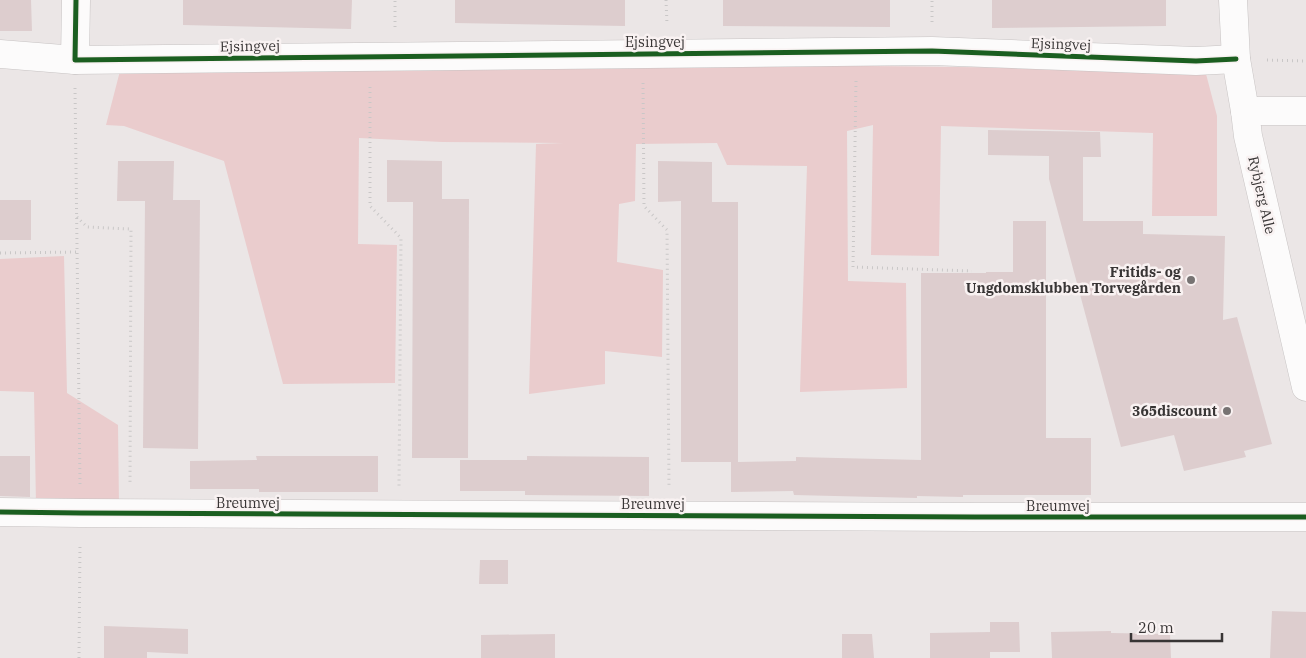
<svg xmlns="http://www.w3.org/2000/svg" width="1306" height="658" font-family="'IBM Plex Serif',serif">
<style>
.green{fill:#eacccd}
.building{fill:#ddcdce}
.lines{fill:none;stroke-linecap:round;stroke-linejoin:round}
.minor-casing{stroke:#c7c3c3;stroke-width:29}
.path{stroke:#c9c7c7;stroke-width:3;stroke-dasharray:1 4;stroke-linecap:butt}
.minor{stroke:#fcfbfb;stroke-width:28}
.cycleway-casing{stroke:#f9f2f2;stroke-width:8}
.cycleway{stroke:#1b5e20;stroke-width:5}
.poi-dot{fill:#777373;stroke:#f9f2f2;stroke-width:2}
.labels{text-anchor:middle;stroke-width:5;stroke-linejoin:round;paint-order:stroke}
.street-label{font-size:14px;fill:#383535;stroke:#f9f2f2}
.poi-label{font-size:14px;font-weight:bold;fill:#383535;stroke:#f9f2f2;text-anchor:end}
</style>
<rect width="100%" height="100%" fill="#ebe6e6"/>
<g class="green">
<path d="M 537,62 L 1205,70 L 1217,116 L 1217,216 L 1152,216 L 1153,133 L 941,126 L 939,256 L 871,255 L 873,125 L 847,131 L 848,281 L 906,283 L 907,388 L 800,392 L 807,166 L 727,165 L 717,143 L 636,144 L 635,201 L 619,204 L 617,262 L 663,270 L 662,357 L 605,351 L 605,384 L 529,394 L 536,144 L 564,143 L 442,142 L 359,138 L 358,244 L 397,245 L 395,383 L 283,384 L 224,161 L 124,126 L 106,125 L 120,71 Z"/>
<path d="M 64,256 L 67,393 L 118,425 L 119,506 L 36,505 L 34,392 L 0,391 L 0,259 Z"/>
</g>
<g class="building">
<path d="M 0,0 L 31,0 L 32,31 L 0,31 Z"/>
<path d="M 183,0 L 352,0 L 351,29 L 183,25 Z"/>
<path d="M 455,0 L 625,0 L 625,26 L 455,23 Z"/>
<path d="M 723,0 L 890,0 L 890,27 L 723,26 Z"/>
<path d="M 992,0 L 1166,0 L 1166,26 L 992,28 Z"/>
<path d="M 988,130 L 1100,132 L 1101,157 L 1083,157 L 1083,221 L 1143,221 L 1143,234 L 1225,236 L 1223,320 L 1237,317 L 1272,444 L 1244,451 L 1246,457 L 1184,471 L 1174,435 L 1121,447 L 1049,179 L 1049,156 L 988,155 Z"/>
<path d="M 387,160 L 442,161 L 442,199 L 469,199 L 468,458 L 412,458 L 413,202 L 387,202 Z"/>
<path d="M 118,161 L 174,161 L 173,200 L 200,200 L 198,449 L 143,448 L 145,201 L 117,201 Z"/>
<path d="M 658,161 L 712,162 L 712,202 L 738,202 L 738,462 L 796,461 L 796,457 L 921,460 L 921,273 L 986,273 L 986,272 L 1013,272 L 1013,221 L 1046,221 L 1046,438 L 1091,438 L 1091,495 L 963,495 L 963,497 L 917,496 L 917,498 L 794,495 L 793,491 L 731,492 L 731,462 L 681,462 L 681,201 L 658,202 Z"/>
<rect x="0" y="200" width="31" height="40"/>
<path d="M 0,456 L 30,456 L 30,497 L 0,496 Z"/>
<path d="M 256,456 L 378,456 L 378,492 L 259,492 L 259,489 L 190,489 L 190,461 L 257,460 Z"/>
<path d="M 527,456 L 649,457 L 649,496 L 525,495 L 525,491 L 460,491 L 460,460 L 527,460 Z"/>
<path d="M 480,560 L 508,560 L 508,584 L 479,584 Z"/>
<path d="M 1272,611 L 1306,612 L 1306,658 L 1270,658 Z"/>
<path d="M 990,622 L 1019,622 L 1020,652 L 990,652 L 990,658 L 930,658 L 930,633 L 990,632 L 990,638 Z"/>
<path d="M 104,626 L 188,629 L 188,654 L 147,652 L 147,658 L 104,658 Z"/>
<path d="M 1111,631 L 1111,633 L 1170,634 L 1171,658 L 1052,658 L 1051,632 Z"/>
<path d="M 555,634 L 555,658 L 481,658 L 481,635 Z"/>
<path d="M 842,634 L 872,634 L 874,658 L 842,658 Z"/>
</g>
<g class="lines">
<g class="minor-casing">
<g id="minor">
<path d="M 1233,0 L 1236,59 L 1245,111 L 1248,136 L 1306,387"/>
<path d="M 0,54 L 75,60 L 932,51 L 1196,61 L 1236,59"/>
<path d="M 75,60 L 76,0"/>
<path d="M 1245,111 L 1306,111"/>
<path d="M 0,512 L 81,513 L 975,517 L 1306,517"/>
</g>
</g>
<g class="path">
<path d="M 666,0 L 667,24"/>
<path d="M 932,22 L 932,0"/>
<path d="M 395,27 L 395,0"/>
<path d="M 1267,60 L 1306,61"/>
<path d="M 856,81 L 853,267 L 972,271"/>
<path d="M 643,83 L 644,206 L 667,230 L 669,487"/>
<path d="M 370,87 L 370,206 L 401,238 L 399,486"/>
<path d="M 75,88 L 80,484"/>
<path d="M 77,217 L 87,227 L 131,229 L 130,484"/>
<path d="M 0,253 L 76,252"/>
<path d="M 79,658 L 80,543"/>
</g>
<use href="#minor" class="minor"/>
<g class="cycleway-casing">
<g id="cycleway">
<path d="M 76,0 L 75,60 L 932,51 L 1196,61 L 1236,59"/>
<path d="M 0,512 L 81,513 L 975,517 L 1306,517"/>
</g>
</g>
<use href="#cycleway" class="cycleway"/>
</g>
<g class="poi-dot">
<circle cx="1191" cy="280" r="5"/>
<circle cx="1227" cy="411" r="5"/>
</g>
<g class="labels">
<g class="street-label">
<text x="655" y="47">Ejsingvej</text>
<text transform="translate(1061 44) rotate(2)" y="5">Ejsingvej</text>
<text transform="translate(250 46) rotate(-1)" y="5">Ejsingvej</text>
<text transform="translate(1262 195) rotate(77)" y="5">Rybjerg Alle</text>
<text x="248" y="508">Breumvej</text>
<text x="653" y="509">Breumvej</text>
<text x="1058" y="511">Breumvej</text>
</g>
<g class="poi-label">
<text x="1181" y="277">Fritids- og<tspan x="1181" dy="16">Ungdomsklubben Torvegården</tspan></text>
<text x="1217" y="416">365discount</text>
</g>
</g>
<path d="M1131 633v8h91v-8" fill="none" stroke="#383535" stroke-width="2.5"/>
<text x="1138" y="633" font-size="15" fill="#383535" stroke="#f9f2f2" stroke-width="4" paint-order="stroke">20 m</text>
</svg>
